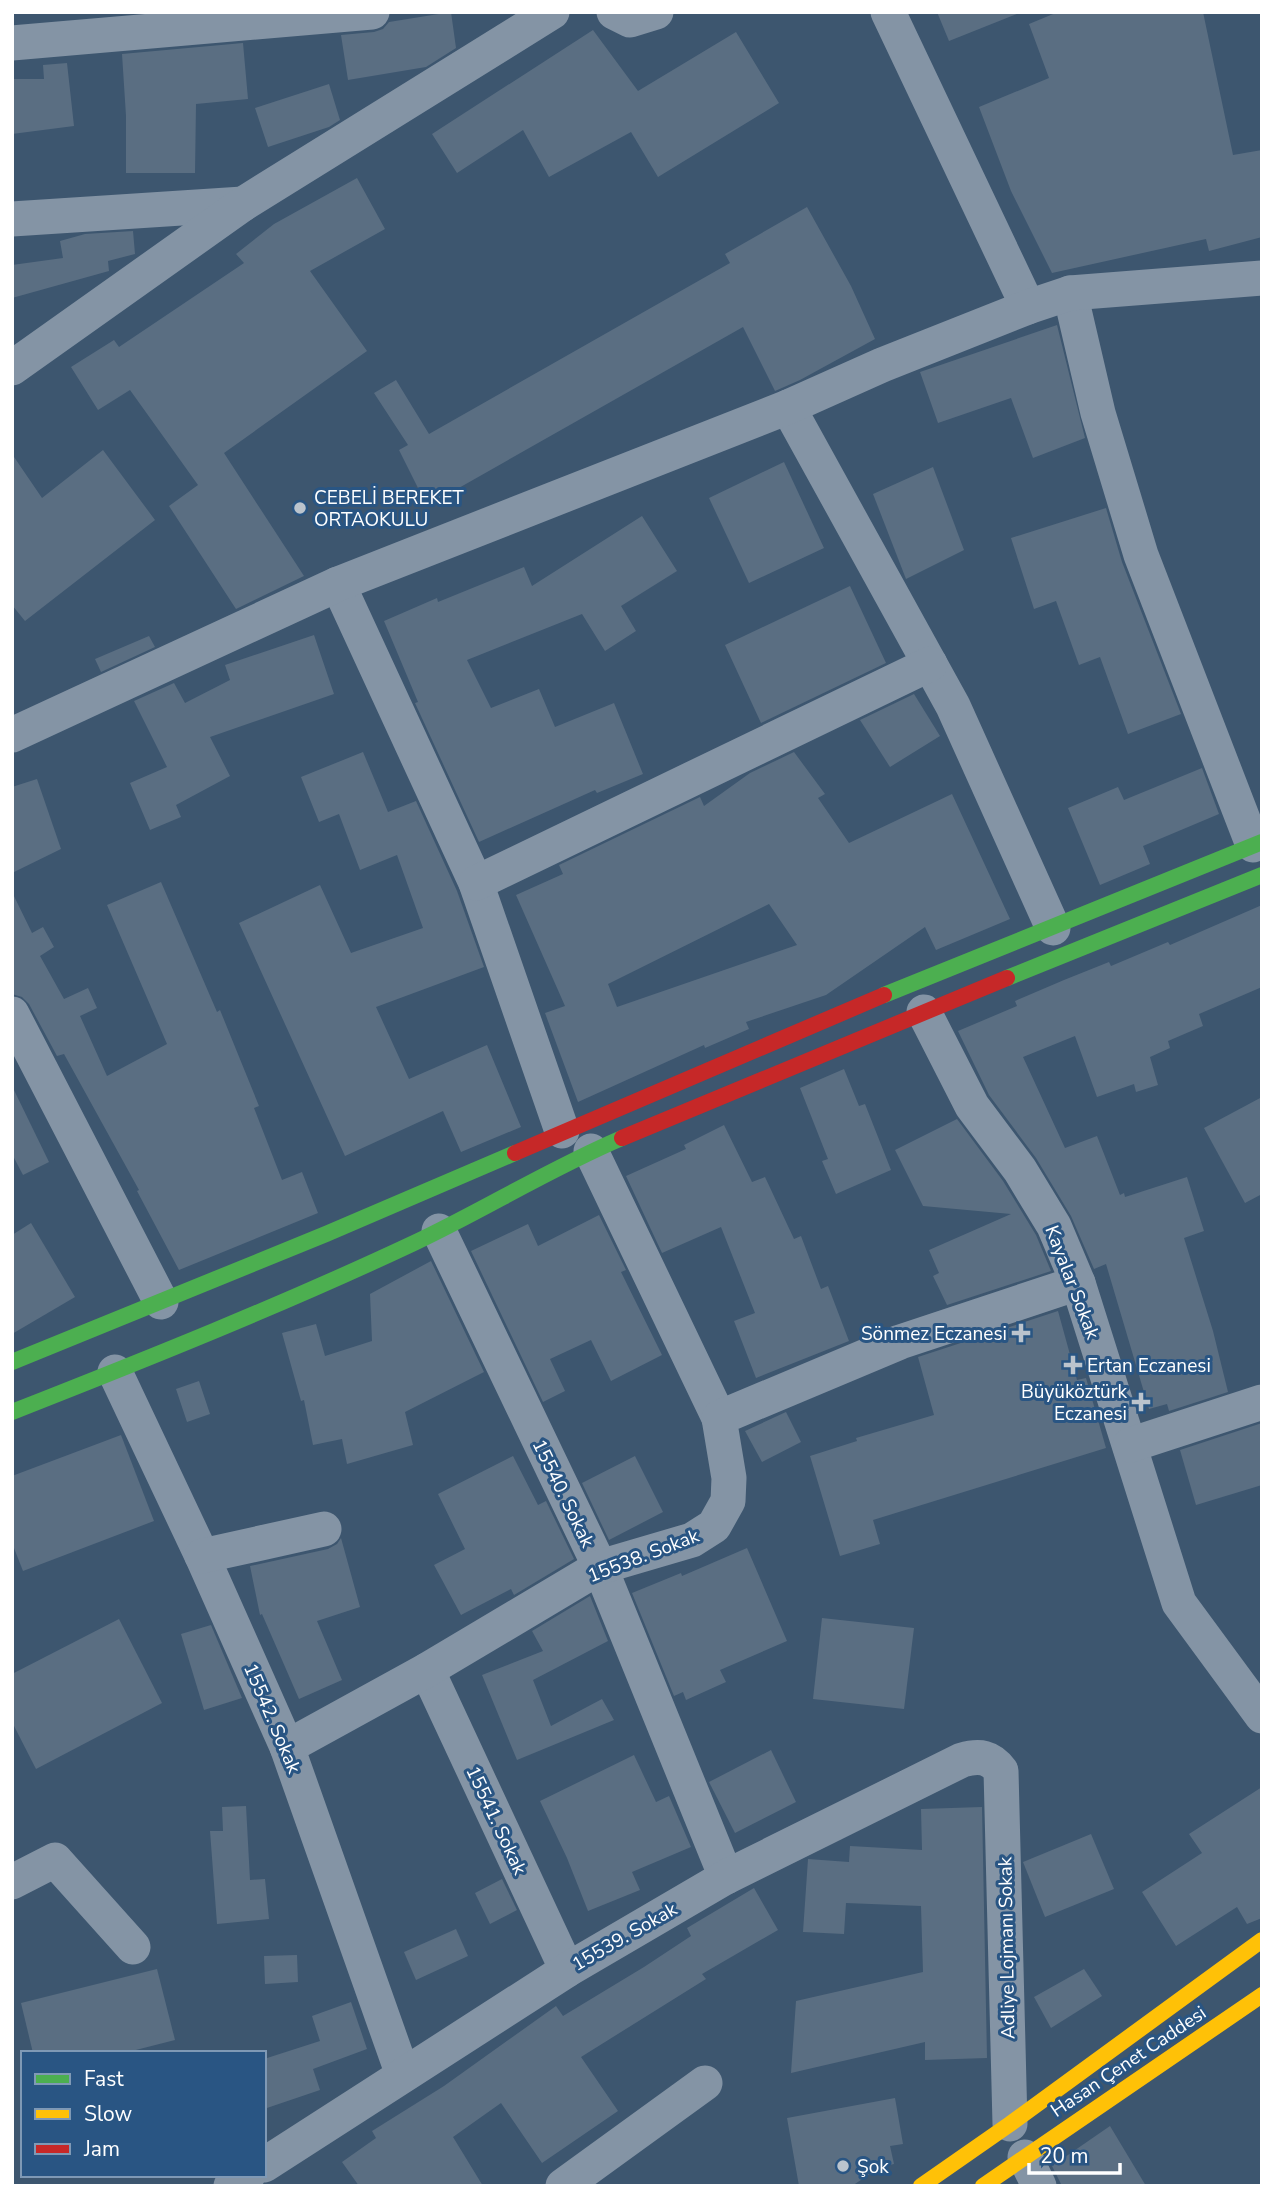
<svg xmlns="http://www.w3.org/2000/svg" width="1274" height="2198" font-family="'Nunito Sans',sans-serif">
<style>
.building{fill:#5a6e82;fill-rule:evenodd}
.lines{fill:none;stroke-linecap:round;stroke-linejoin:round}
.street{stroke:#8494a5;stroke-width:35}
.fast{stroke:#4caf50;stroke-width:16}
.slow{stroke:#ffc107;stroke-width:16}
.jam{stroke:#c62828;stroke-width:16}
.poi-dot{fill:#bbc4cd;stroke:#295583;stroke-width:2.5}
.labels{text-anchor:middle;stroke-width:6;stroke-linejoin:round;paint-order:stroke}
.poi-label{font-size:19px;fill:#fff;stroke:#295583;text-anchor:start}
.street-label{font-size:19px;fill:#fff;stroke:#295583}
</style>
<rect width="100%" height="100%" fill="#3d566f"/>
<g class="building">
<path d="M 451,12 L 456,48 L 426,67 L 348,80 L 341,35 L 374,32 L 383,29 L 389,22 Z"/>
<path d="M 937,12 L 1019,12 L 1019,13 L 949,41 Z"/>
<path d="M 1058,12 L 1203,12 L 1233,155 L 1262,150 L 1262,237 L 1209,251 L 1206,239 L 1052,273 L 1011,191 L 979,107 L 1049,78 L 1029,24 Z"/>
<path d="M 593,30 L 638,91 L 736,32 L 779,103 L 658,177 L 631,132 L 549,177 L 523,130 L 457,173 L 432,134 Z"/>
<path d="M 243,43 L 248,99 L 196,104 L 195,173 L 126,173 L 126,116 L 122,54 Z"/>
<path d="M 67,63 L 74,126 L 12,134 L 12,79 L 44,79 L 43,65 Z"/>
<path d="M 329,84 L 340,120 L 329,127 L 268,147 L 255,108 Z"/>
<path d="M 357,178 L 385,229 L 310,271 L 367,351 L 224,453 L 304,576 L 236,609 L 169,506 L 198,485 L 130,390 L 98,410 L 71,367 L 114,340 L 119,347 L 244,263 L 236,254 L 274,224 Z"/>
<path d="M 807,207 L 851,286 L 875,339 L 800,380 L 775,391 L 743,327 L 427,506 L 399,450 L 408,445 L 374,393 L 396,380 L 429,434 L 730,263 L 725,254 Z"/>
<path d="M 133,231 L 135,254 L 108,261 L 109,271 L 12,298 L 12,265 L 63,258 L 60,241 L 85,234 Z"/>
<path d="M 1057,325 L 1085,438 L 1033,458 L 1011,398 L 938,423 L 920,372 Z"/>
<path d="M 103,450 L 155,520 L 25,621 L 12,605 L 12,454 L 42,498 Z"/>
<path d="M 784,462 L 824,548 L 749,583 L 709,498 Z"/>
<path d="M 933,467 L 964,550 L 906,579 L 873,494 Z"/>
<path d="M 1106,508 L 1122,562 L 1181,714 L 1128,734 L 1100,657 L 1079,665 L 1056,601 L 1034,609 L 1011,538 Z"/>
<path d="M 642,516 L 677,571 L 621,606 L 636,631 L 605,651 L 582,614 L 467,660 L 491,708 L 539,689 L 555,727 L 614,703 L 643,774 L 597,793 L 595,790 L 479,842 L 415,703 L 418,702 L 384,621 L 437,598 L 438,602 L 524,567 L 532,586 Z"/>
<path d="M 850,586 L 886,663 L 761,723 L 725,645 Z"/>
<path d="M 314,635 L 334,694 L 210,737 L 230,776 L 176,805 L 181,817 L 150,830 L 130,783 L 167,767 L 134,701 L 174,683 L 185,703 L 230,680 L 225,665 Z"/>
<path d="M 149,636 L 155,647 L 101,672 L 95,659 Z"/>
<path d="M 914,694 L 940,736 L 890,767 L 860,720 Z"/>
<path d="M 363,752 L 388,812 L 416,801 L 457,891 L 484,967 L 376,1007 L 409,1079 L 487,1045 L 521,1127 L 461,1152 L 443,1111 L 345,1156 L 239,923 L 320,885 L 351,953 L 423,928 L 397,855 L 360,870 L 339,814 L 319,822 L 301,777 Z"/>
<path d="M 794,752 L 825,794 L 818,798 L 849,843 L 952,794 L 1010,919 L 936,950 L 925,927 L 826,995 L 746,1022 L 749,1029 L 705,1048 L 704,1045 L 578,1102 L 545,1013 L 565,1006 L 516,895 L 563,874 L 559,865 L 700,797 L 704,806 L 750,773 ZM 769,904 L 797,945 L 617,1007 L 608,984 Z"/>
<path d="M 1202,768 L 1219,814 L 1143,846 L 1150,864 L 1100,885 L 1068,808 L 1118,787 L 1124,800 Z"/>
<path d="M 37,779 L 61,849 L 12,873 L 12,787 Z"/>
<path d="M 161,882 L 217,1012 L 220,1010 L 259,1106 L 254,1108 L 282,1180 L 302,1172 L 318,1213 L 179,1270 L 137,1191 L 139,1190 L 64,1054 L 57,1056 L 29,1004 L 22,997 L 12,994 L 12,892 L 32,933 L 43,927 L 54,947 L 40,956 L 64,999 L 88,988 L 97,1008 L 80,1016 L 107,1076 L 167,1044 L 107,905 Z"/>
<path d="M 1262,905 L 1262,987 L 1199,1014 L 1203,1026 L 1168,1041 L 1170,1048 L 1150,1057 L 1158,1085 L 1136,1092 L 1134,1084 L 1097,1097 L 1075,1036 L 1023,1057 L 1065,1148 L 1097,1136 L 1120,1195 L 1124,1193 L 1125,1197 L 1187,1177 L 1204,1231 L 1184,1238 L 1213,1331 L 1228,1392 L 1169,1411 L 1167,1404 L 1149,1409 L 1106,1264 L 1094,1269 L 1071,1216 L 1036,1158 L 989,1095 L 958,1031 L 1017,1006 L 1015,1001 L 1064,980 L 1109,962 L 1111,966 L 1168,942 L 1170,945 Z"/>
<path d="M 844,1069 L 859,1106 L 865,1104 L 891,1170 L 836,1194 L 822,1161 L 828,1159 L 800,1088 Z"/>
<path d="M 12,1086 L 49,1162 L 23,1175 L 12,1154 Z"/>
<path d="M 1262,1097 L 1262,1194 L 1245,1203 L 1204,1128 Z"/>
<path d="M 957,1119 L 1003,1181 L 1036,1235 L 1051,1271 L 947,1305 L 933,1276 L 939,1273 L 929,1250 L 1011,1214 L 923,1206 L 895,1150 Z"/>
<path d="M 724,1125 L 752,1182 L 765,1177 L 794,1239 L 801,1236 L 821,1289 L 828,1286 L 849,1341 L 756,1378 L 734,1321 L 755,1313 L 721,1227 L 662,1253 L 626,1176 L 686,1149 L 684,1145 Z"/>
<path d="M 599,1215 L 626,1270 L 621,1272 L 662,1355 L 611,1381 L 591,1340 L 550,1359 L 565,1391 L 543,1402 L 471,1251 L 528,1224 L 538,1246 Z"/>
<path d="M 31,1223 L 75,1297 L 12,1334 L 12,1235 Z"/>
<path d="M 431,1261 L 484,1372 L 405,1412 L 413,1445 L 347,1464 L 342,1439 L 313,1445 L 304,1400 L 301,1401 L 282,1333 L 316,1324 L 325,1356 L 372,1341 L 370,1294 Z"/>
<path d="M 1058,1311 L 1077,1380 L 1086,1378 L 1106,1448 L 873,1520 L 880,1544 L 840,1556 L 810,1456 L 857,1441 L 856,1438 L 934,1415 L 918,1357 Z"/>
<path d="M 199,1381 L 210,1414 L 187,1422 L 176,1389 Z"/>
<path d="M 786,1412 L 801,1442 L 762,1462 L 745,1431 Z"/>
<path d="M 1262,1423 L 1262,1485 L 1196,1505 L 1180,1450 Z"/>
<path d="M 121,1435 L 154,1521 L 23,1571 L 12,1543 L 12,1476 Z"/>
<path d="M 513,1456 L 538,1505 L 546,1501 L 574,1559 L 514,1595 L 511,1589 L 461,1615 L 434,1565 L 465,1549 L 438,1494 Z"/>
<path d="M 635,1456 L 663,1512 L 609,1540 L 582,1483 Z"/>
<path d="M 341,1538 L 360,1607 L 317,1621 L 342,1680 L 299,1699 L 262,1614 L 260,1615 L 250,1566 L 328,1549 L 337,1544 Z"/>
<path d="M 747,1548 L 787,1641 L 720,1670 L 726,1682 L 686,1700 L 683,1692 L 674,1696 L 632,1593 L 681,1573 L 682,1576 Z"/>
<path d="M 590,1596 L 608,1641 L 533,1680 L 551,1726 L 602,1699 L 614,1720 L 517,1760 L 482,1675 L 543,1651 L 532,1631 Z"/>
<path d="M 822,1618 L 914,1628 L 904,1709 L 813,1699 Z"/>
<path d="M 119,1619 L 162,1703 L 36,1769 L 12,1722 L 12,1674 Z"/>
<path d="M 211,1625 L 242,1698 L 204,1710 L 181,1634 Z"/>
<path d="M 771,1750 L 796,1802 L 735,1833 L 709,1782 Z"/>
<path d="M 634,1755 L 656,1802 L 669,1796 L 691,1847 L 632,1872 L 640,1890 L 588,1911 L 567,1858 L 540,1801 Z"/>
<path d="M 1262,1787 L 1262,1918 L 1247,1924 L 1237,1907 L 1176,1946 L 1142,1892 L 1202,1853 L 1189,1834 Z"/>
<path d="M 246,1806 L 250,1880 L 265,1879 L 269,1919 L 217,1924 L 210,1831 L 223,1831 L 222,1807 Z"/>
<path d="M 982,1807 L 987,2058 L 925,2060 L 925,2042 L 791,2073 L 796,2001 L 923,1972 L 921,1906 L 846,1903 L 844,1934 L 803,1932 L 808,1859 L 849,1862 L 850,1846 L 922,1850 L 921,1809 Z"/>
<path d="M 1091,1834 L 1114,1889 L 1045,1917 L 1023,1862 Z"/>
<path d="M 502,1879 L 517,1910 L 490,1924 L 475,1893 Z"/>
<path d="M 754,1888 L 778,1930 L 702,1974 L 706,1979 L 581,2057 L 618,2111 L 542,2163 L 501,2103 L 453,2137 L 483,2186 L 359,2186 L 342,2162 L 376,2138 L 372,2131 L 444,2086 L 556,2006 L 563,2016 L 644,1967 L 691,1936 L 687,1928 Z"/>
<path d="M 456,1929 L 468,1956 L 416,1980 L 404,1952 Z"/>
<path d="M 297,1955 L 298,1982 L 265,1984 L 264,1956 Z"/>
<path d="M 157,1969 L 175,2040 L 124,2053 L 33,2053 L 21,2003 Z"/>
<path d="M 1084,1969 L 1102,1996 L 1051,2028 L 1034,1997 Z"/>
<path d="M 351,2002 L 367,2049 L 313,2069 L 320,2090 L 264,2109 L 264,2059 L 320,2041 L 312,2016 Z"/>
<path d="M 895,2098 L 903,2144 L 890,2146 L 894,2164 L 880,2167 L 852,2186 L 799,2186 L 787,2118 Z"/>
<path d="M 1110,2126 L 1146,2186 L 1062,2186 L 1052,2166 Z"/>
</g>
<g class="lines">
<g class="street">
<path d="M 614,12 L 630,20 L 656,12"/>
<path d="M 888,12 L 1028,307"/>
<path d="M 12,43 L 372,12"/>
<path d="M 12,219 L 243,204"/>
<path d="M 1070,293 L 1098,413 L 1141,555 L 1253,845"/>
<path d="M 12,368 L 243,204 L 552,12"/>
<path d="M 788,407 L 953,706 L 1053,928"/>
<path d="M 338,584 L 476,883 L 562,1131"/>
<path d="M 12,735 L 338,584 L 788,407 L 882,365 L 1028,307 L 1070,293 L 1262,278"/>
<path d="M 476,883 L 930,664"/>
<path d="M 924,1012 L 972,1106 L 1020,1170 L 1054,1226 L 1078,1283 L 1179,1603 L 1262,1716"/>
<path d="M 12,1014 L 161,1302"/>
<path d="M 591,1151 L 719,1418"/>
<path d="M 439,1231 L 600,1567 L 726,1877"/>
<path d="M 115,1372 L 202,1556 L 287,1747 L 403,2075"/>
<path d="M 1130,1445 L 1262,1402"/>
<path d="M 202,1556 L 324,1529"/>
<path d="M 427,1670 L 567,1970"/>
<path d="M 287,1747 L 427,1670 L 600,1567 L 692,1540 L 714,1526 L 728,1501 L 729,1478 L 719,1418 L 900,1342 L 1078,1283"/>
<path d="M 12,1882 L 55,1860 L 133,1947"/>
<path d="M 1025,2157 L 1039,2186"/>
<path d="M 264,2165 L 567,1970 L 726,1877 L 962,1760 C 980,1755 991,1757 1001,1771 L 1010,2124"/>
<path d="M 231,2186 L 248,2175"/>
<path d="M 563,2186 L 705,2083"/>
</g>
<g class="fast">
<path d="M 1007,978 L 1262,875"/>
<path d="M 884,995 L 1262,842"/>
<path d="M 12,1362 L 326,1234 L 515,1153"/>
<path d="M 12,1412 C 147,1359 282,1305 414,1243 C 484,1210 551,1168 622,1138"/>
</g>
<g class="slow">
<path d="M 921,2186 L 1010,2124 L 1262,1940"/>
<path d="M 983,2186 L 1262,1995"/>
</g>
<g class="jam">
<path d="M 622,1138 L 1007,978"/>
<path d="M 515,1153 L 884,995"/>
</g>
</g>
<g class="poi-dot">
<circle cx="300" cy="508" r="7"/>
<path d="M1017.5 1322.5h7v7h7v7h-7v7h-7v-7h-7v-7h7z"/>
<path d="M1069.5 1354.5h7v7h7v7h-7v7h-7v-7h-7v-7h7z"/>
<path d="M1137.5 1391.5h7v7h7v7h-7v7h-7v-7h-7v-7h7z"/>
<circle cx="843" cy="2166" r="7"/>
</g>
<g class="labels">
<g class="poi-label">
<text x="314" y="504">CEBELİ BEREKET<tspan x="314" dy="22">ORTAOKULU</tspan></text>
<text x="1007" y="1340" text-anchor="end">Sönmez Eczanesi</text>
<text x="1087" y="1372">Ertan Eczanesi</text>
<text x="1127" y="1398" text-anchor="end">Büyüköztürk<tspan x="1127" dy="22">Eczanesi</tspan></text>
<text x="857" y="2173">Şok</text>
</g>
<g class="street-label">
<text transform="translate(1073 1282) rotate(69)" y="7">Kayalar Sokak</text>
<text transform="translate(564 1493) rotate(64)" y="7">15540. Sokak</text>
<text transform="translate(643 1555) rotate(-21)" y="7">15538. Sokak</text>
<text transform="translate(273 1718) rotate(67)" y="7">15542. Sokak</text>
<text transform="translate(497 1820) rotate(65)" y="7">15541. Sokak</text>
<text transform="translate(624 1936) rotate(-30)" y="7">15539. Sokak</text>
<text transform="translate(1006 1948) rotate(-91)" y="7">Adliye Lojmanı Sokak</text>
<text transform="translate(1128 2061) rotate(-34)" y="7">Hasan Çenet Caddesi</text>
</g>
</g>
<rect width="1274" height="2198" fill="none" stroke="#ffffff" stroke-width="28"/>
<rect x="21" y="2051" width="245" height="126" fill="#295583" stroke="#7f99b5" stroke-width="2"/>
<rect x="35" y="2074" width="35" height="10" fill="#4caf50" stroke="#7f99b5" stroke-width="2"/>
<text x="84" y="2086" font-size="21" fill="#ffffff">Fast</text>
<rect x="35" y="2109" width="35" height="10" fill="#ffc107" stroke="#7f99b5" stroke-width="2"/>
<text x="84" y="2121" font-size="21" fill="#ffffff">Slow</text>
<rect x="35" y="2144" width="35" height="10" fill="#c62828" stroke="#7f99b5" stroke-width="2"/>
<text x="84" y="2156" font-size="21" fill="#ffffff">Jam</text>
<path d="M1029 2163v10h91v-10" fill="none" stroke="#ffffff" stroke-width="3.5"/>
<text x="1040" y="2163" font-size="21" fill="#ffffff" stroke="#295583" stroke-width="5" paint-order="stroke">20 m</text>
</svg>
